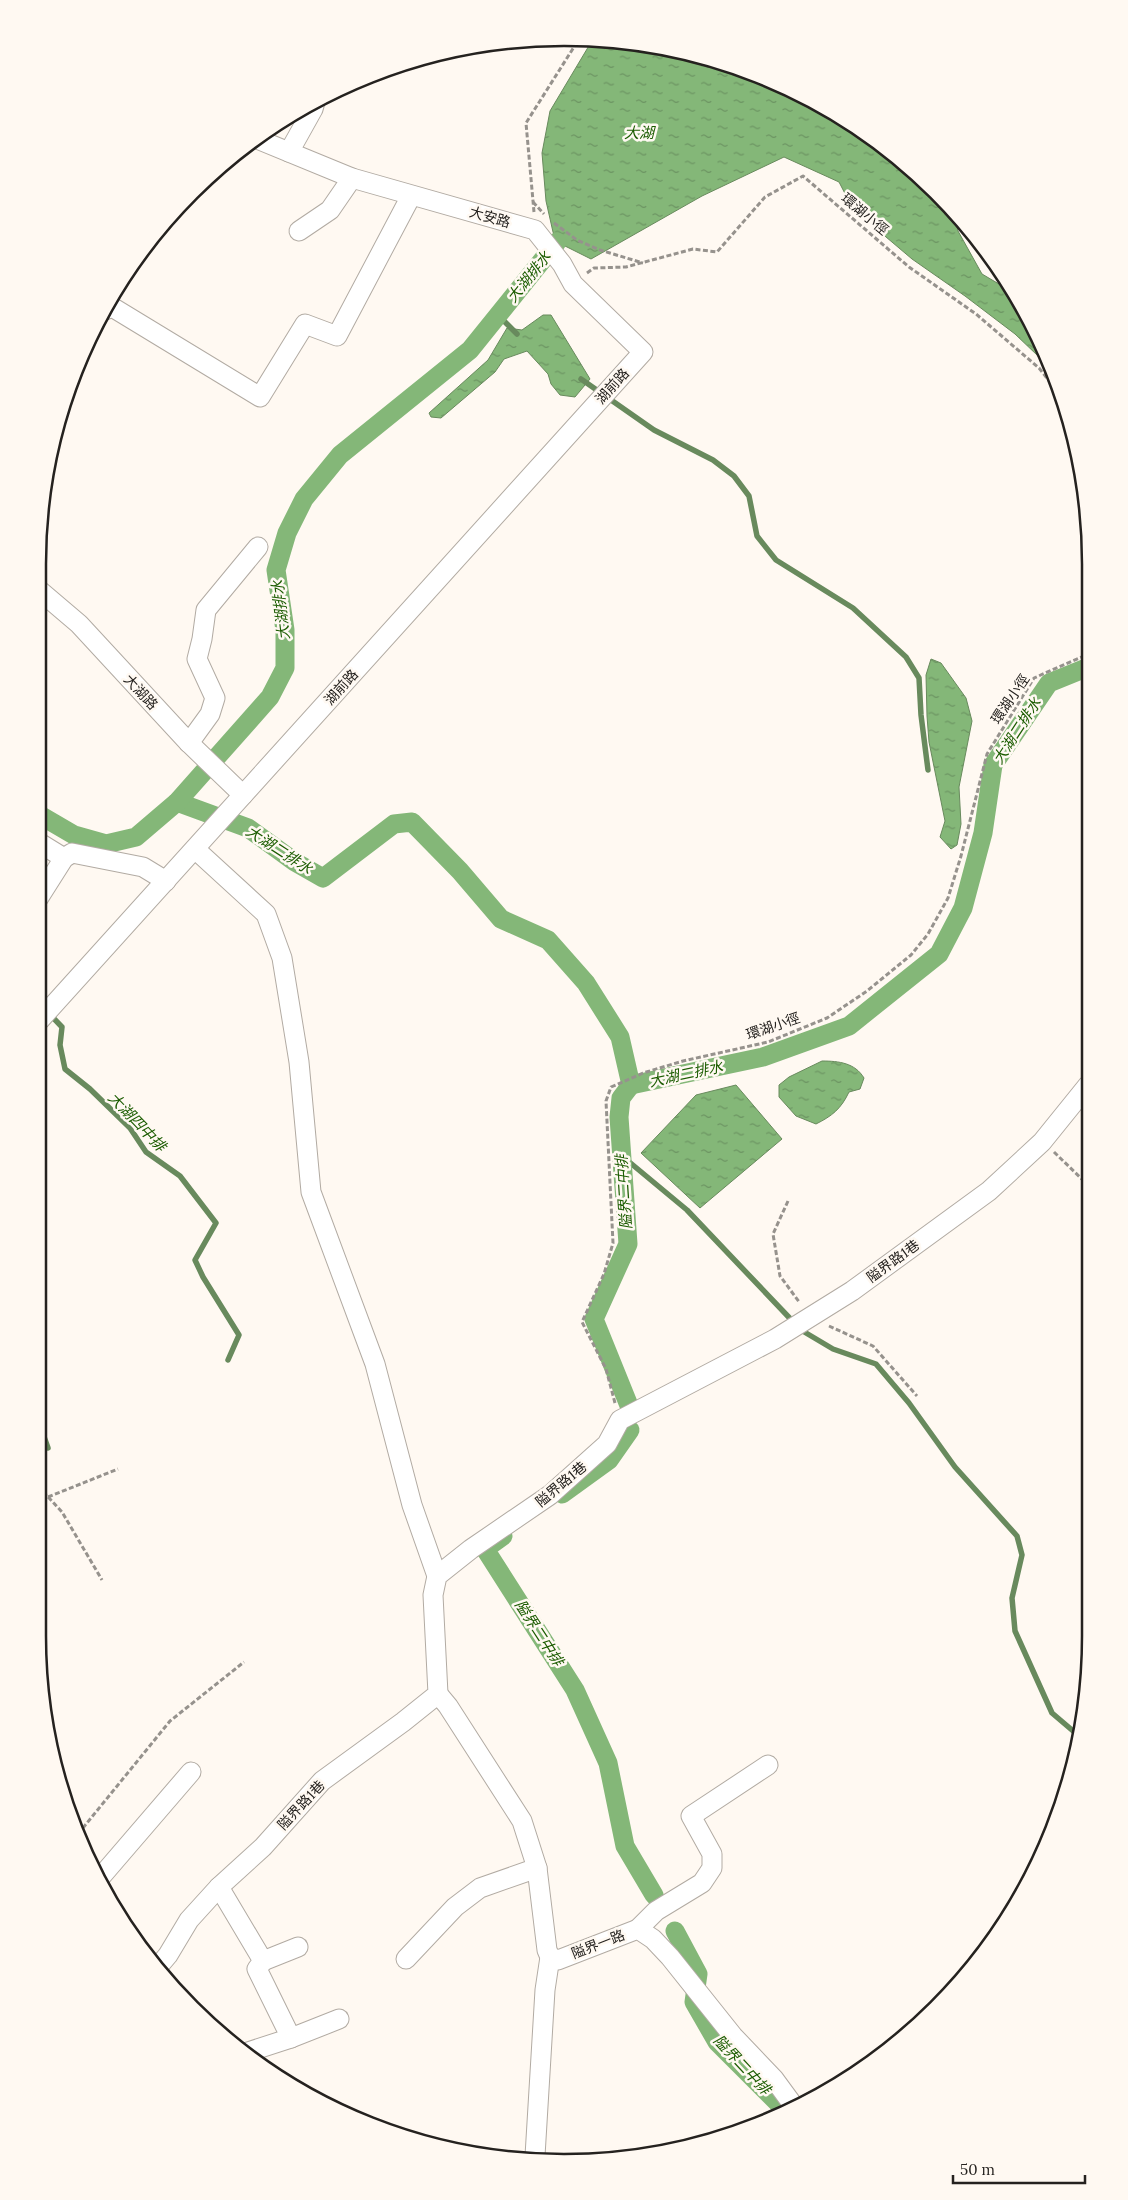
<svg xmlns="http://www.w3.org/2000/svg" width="1128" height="2200" font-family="Lora,'Noto Sans TC',serif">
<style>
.water{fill:url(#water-ripples);stroke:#688a5d}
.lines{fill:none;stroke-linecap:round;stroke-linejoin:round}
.stream{stroke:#688a5d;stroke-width:5.5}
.canal{stroke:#84b778;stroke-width:19}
.minor-casing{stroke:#b2aba3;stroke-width:21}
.path{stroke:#96928d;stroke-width:3;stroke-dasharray:5 2.5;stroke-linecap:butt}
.minor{stroke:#fff;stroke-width:19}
.labels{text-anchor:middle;stroke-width:5;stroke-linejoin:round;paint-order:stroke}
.street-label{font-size:14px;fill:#25221f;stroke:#fff9f2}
.water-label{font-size:15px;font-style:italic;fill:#1b5c00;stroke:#fff9f2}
.rim{fill:none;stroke:#25221f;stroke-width:2.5}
</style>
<defs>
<pattern id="water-ripples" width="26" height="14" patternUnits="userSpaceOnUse" patternTransform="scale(1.25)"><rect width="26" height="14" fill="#84b778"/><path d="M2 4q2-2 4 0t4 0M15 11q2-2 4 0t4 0" fill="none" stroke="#6c9462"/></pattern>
</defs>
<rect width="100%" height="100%" fill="#fff9f2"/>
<g class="water">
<path d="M 593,39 L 700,55 L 797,92 L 911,168 L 955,215 L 958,231 L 982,274 L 1009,290 L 1051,363 L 1054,376 L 1037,355 L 1015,334 L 965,296 L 912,259 L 853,209 L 839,182 L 784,157 L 702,196 L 591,259 L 557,242 L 553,232 L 546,201 L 542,153 L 550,111 Z"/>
<path d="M 543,315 L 551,315 L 590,379 L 575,397 L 560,395 L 551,384 L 548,374 L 527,351 L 504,359 L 495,372 L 441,418 L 431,417 L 429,413 L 488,360 L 507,328 L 522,330 Z"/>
<path d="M 931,659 L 941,663 L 966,698 L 972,721 L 959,787 L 961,824 L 957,845 L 951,849 L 940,837 L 945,821 L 929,742 L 927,716 L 926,675 Z"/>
<path d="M 822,1061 C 839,1061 855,1063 864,1078 L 860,1089 L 849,1092 C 841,1109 832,1116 816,1124 L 796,1116 L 779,1097 L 779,1085 L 789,1077 Z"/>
<path d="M 736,1085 L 782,1139 L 700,1208 L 641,1153 L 696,1095 Z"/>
</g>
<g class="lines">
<g class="stream">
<path d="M 497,314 L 517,334"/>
<path d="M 581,379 L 654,430 L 713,460 L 734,476 L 749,496 L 757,536 L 776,560 L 853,608 L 906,657 L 919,678 L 921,715 L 928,770"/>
<path d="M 38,1002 L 62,1027 L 60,1045 L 65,1069 L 90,1089 L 130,1128 L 146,1152 L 180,1176 L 216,1223 L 195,1260 L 203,1277 L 239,1335 L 228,1360"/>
<path d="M 622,1156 L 687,1210 L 801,1330 L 833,1349 L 876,1364 L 909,1403 L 955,1467 L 1017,1536 L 1022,1555 L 1012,1598 L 1015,1631 L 1052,1713 L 1079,1736"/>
<path d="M 38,1420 L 48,1448"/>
</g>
<g class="canal">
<path d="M 177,802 L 248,828 L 295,862 L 323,878 L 394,824 L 412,822 L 460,871 L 501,919 L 548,940 L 586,983 L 620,1037 L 631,1085"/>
<path d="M 38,814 L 74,835 L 106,844 L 136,837 L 177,802 L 270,697 L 285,668 L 285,630 L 276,570 L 287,533 L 304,499 L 340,455 L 470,350 L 557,242"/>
<path d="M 631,1085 L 763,1057 L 849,1026 L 939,954 L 963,908 L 983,833 L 993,765 L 1049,683 L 1086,668"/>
<path d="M 630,1408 L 594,1319 L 628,1244 L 619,1117 L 621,1098 L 631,1085"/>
<path d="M 562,1494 L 609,1460 L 630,1430"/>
<path d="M 503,1536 L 485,1549 L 575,1690 L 608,1763 L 625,1846 L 654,1895"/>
<path d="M 675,1931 L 698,1974 L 694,2002 L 717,2042 L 787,2112"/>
</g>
<g class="minor-casing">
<g id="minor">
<path d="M 289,152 L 313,109 L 315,102"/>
<path d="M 299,231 L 330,210 L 352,178"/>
<path d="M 105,310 L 112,307 L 260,397 L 305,324 L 337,336 L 411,196"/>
<path d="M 39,590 L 79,624 L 189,743 L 243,795"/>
<path d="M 189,743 L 210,714 L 215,698 L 197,659 L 202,639 L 206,610 L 258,547"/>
<path d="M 38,842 L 64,858"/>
<path d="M 195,849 L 266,914 L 282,958 L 299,1062 L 311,1192 L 375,1364 L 412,1505 L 437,1576"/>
<path d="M 38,899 L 64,858 L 72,853 L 143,867 L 166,881"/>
<path d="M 38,1022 L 643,352 L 573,284 L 562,264 L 535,230 L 352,178 L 257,139"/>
<path d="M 438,1694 L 448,1706 L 522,1821 L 537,1868 L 547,1950 L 550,1957 L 558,1960 L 638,1929 L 653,1939 L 670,1957 L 733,2036 L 774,2079 L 796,2109"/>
<path d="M 99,1879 L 191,1772"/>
<path d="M 219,1887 L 263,1961 L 257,1969 L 291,2038"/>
<path d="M 638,1929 L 656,1911 L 702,1883 L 712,1868 L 712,1854 L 691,1816 L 768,1765"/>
<path d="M 406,1959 L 455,1907 L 480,1888 L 537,1868"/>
<path d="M 263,1961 L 298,1947"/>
<path d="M 157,1968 L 168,1955 L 189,1920 L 219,1887 L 263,1847 L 322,1781 L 403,1722 L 438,1694 L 433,1595 L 437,1576 L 471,1549 L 550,1495 L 607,1444 L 620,1420 L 775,1339 L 852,1291 L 989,1191 L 1042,1142 L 1088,1085"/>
<path d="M 245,2053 L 291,2038 L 339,2019"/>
<path d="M 532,2161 L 535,2156 L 545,1990 L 550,1957"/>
</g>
</g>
<g class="path">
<path d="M 533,202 L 544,214"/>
<path d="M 534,212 L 526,123 L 579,39"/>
<path d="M 554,223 L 577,240 L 600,250 L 643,263"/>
<path d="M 587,273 L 594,268 L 626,267 L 693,249 L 717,252 L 765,197 L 803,176 L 909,267 L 976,314 L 1039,368 L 1058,392"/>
<path d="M 1054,1152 L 1088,1185"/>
<path d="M 788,1201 L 773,1234 L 780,1276 L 800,1303"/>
<path d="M 829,1326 L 873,1346 L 917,1396"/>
<path d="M 615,1403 L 606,1369 L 582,1322 L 604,1274 L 613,1243 L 606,1101 L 611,1087 L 643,1073 L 683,1061 L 768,1042 L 827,1018 L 867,991 L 911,955 L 928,934 L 948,898 L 961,856 L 987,754 L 1034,678 L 1086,655"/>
<path d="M 38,1486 L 62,1512 L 102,1580"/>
<path d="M 48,1497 L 118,1469"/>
<path d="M 78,1834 L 170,1721 L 244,1662"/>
</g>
<use href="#minor" class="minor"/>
</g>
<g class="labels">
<g class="street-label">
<text transform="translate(865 214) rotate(40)" y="5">環湖小徑</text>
<text transform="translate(490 217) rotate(16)" y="5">大安路</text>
<text transform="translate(612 386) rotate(-48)" y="5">湖前路</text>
<text transform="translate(341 687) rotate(-48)" y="5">湖前路</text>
<text transform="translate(141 692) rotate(47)" y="5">大湖路</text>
<text transform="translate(1010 699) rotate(-56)" y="5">環湖小徑</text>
<text transform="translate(773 1026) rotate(-19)" y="5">環湖小徑</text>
<text transform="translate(893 1261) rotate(-36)" y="5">隘界路1巷</text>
<text transform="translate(561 1484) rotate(-40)" y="5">隘界路1巷</text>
<text transform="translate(301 1805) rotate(-47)" y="5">隘界路1巷</text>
<text transform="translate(598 1944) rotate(-21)" y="5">隘界一路</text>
</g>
<g class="water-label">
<text x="639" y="138">大湖</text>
<text transform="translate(529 277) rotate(-51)" y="5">大湖排水</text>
<text transform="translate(281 610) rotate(-97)" y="5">大湖排水</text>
<text transform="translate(1017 731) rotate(-57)" y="5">大湖二排水</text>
<text transform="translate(279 850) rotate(33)" y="5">大湖二排水</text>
<text transform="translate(686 1074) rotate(-12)" y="5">大湖二排水</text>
<text transform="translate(137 1122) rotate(46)" y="5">大湖四中排</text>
<text transform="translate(624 1192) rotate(-94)" y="5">隘界二中排</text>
<text transform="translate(539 1633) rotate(57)" y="5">隘界二中排</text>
<text transform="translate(742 2065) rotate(47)" y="5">隘界二中排</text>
</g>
</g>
<path d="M0 0H1128V2200H0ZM564 46H564A518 518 0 0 1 1082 564V1636A518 518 0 0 1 564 2154H564A518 518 0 0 1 46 1636V564A518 518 0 0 1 564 46Z" fill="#fff9f2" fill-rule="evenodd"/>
<path class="rim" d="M564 46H564A518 518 0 0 1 1082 564V1636A518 518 0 0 1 564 2154H564A518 518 0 0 1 46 1636V564A518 518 0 0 1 564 46Z"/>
<path d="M953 2175v8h132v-8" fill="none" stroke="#25221f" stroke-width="2.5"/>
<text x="960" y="2175" font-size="15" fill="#25221f" stroke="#fff9f2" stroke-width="4" paint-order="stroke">50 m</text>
</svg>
